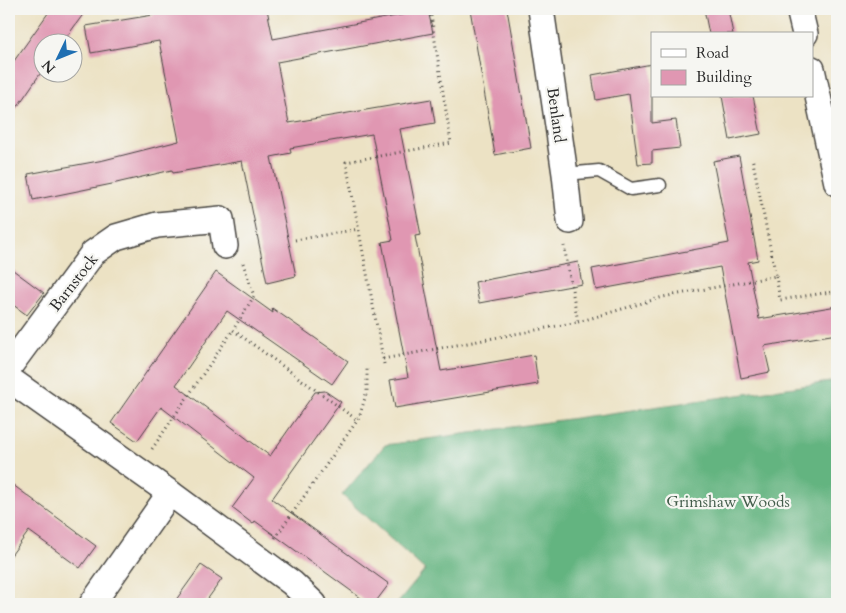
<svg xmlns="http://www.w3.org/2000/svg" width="846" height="613" font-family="Cardo,serif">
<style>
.forest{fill:#64b480;stroke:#487056}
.building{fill:#e097b2}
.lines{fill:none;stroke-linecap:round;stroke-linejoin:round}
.lane-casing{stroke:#484642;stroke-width:15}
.street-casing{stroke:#484642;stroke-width:28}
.path{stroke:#484642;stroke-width:3;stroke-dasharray:1 4;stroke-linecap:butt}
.lane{stroke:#fff;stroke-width:12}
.street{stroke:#fff;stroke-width:25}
.labels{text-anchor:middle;stroke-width:4.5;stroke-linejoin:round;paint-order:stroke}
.street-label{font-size:16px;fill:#2b2b2b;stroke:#f6f6f2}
.park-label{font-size:16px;fill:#435d4b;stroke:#f6f6f2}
</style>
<rect width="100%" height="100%" fill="#f6f6f2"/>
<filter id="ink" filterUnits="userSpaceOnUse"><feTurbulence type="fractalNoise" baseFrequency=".02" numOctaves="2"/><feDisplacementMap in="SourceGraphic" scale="10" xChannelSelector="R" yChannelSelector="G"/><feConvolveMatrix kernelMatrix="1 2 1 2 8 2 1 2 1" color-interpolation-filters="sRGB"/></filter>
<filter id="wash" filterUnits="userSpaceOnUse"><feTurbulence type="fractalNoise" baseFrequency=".0096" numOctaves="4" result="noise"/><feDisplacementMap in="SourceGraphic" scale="20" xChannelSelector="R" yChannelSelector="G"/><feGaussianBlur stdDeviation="1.12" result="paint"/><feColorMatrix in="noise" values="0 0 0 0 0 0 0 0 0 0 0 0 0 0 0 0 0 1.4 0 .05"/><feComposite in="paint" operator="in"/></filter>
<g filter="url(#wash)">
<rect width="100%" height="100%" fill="#ece2c4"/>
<path class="forest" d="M 837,381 L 837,604 L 397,604 L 425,570 L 342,495 L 385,445 Z"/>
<g id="blocks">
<g class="building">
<path d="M 51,9 L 87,9 L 63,42 L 42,42 L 42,71 L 9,119 L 9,68 Z"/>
<path d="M 152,9 L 267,9 L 273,39 L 428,10 L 433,33 L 277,62 L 289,123 L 431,99 L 435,123 L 400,129 L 421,235 L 415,236 L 441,371 L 534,355 L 538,384 L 395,408 L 390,380 L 408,377 L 382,242 L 393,240 L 372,134 L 290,148 L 291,153 L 271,157 L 296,276 L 267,283 L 242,161 L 173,173 L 172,170 L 112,184 L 33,200 L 28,174 L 104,160 L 179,141 L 159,41 L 91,53 L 86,26 L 153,15 Z"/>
<path d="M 470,9 L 507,9 L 531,148 L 495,155 Z"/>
<path d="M 704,9 L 728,9 L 733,34 L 709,34 Z"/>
<path d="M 652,64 L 652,123 L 676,120 L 680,148 L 652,151 L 652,163 L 638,164 L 629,94 L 596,100 L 592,75 Z"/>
<path d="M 722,96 L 753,96 L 761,134 L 730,140 Z"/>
<path d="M 739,156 L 758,260 L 748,262 L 759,319 L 837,306 L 837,334 L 764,346 L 770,372 L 741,378 L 720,267 L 596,290 L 592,269 L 729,243 L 713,161 Z"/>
<path d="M 578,262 L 582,284 L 479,303 L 475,282 Z"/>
<path d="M 9,267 L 44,293 L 27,315 L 9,302 Z"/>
<path d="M 216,272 L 273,313 L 272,308 L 348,361 L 332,384 L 227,311 L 176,385 L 270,456 L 315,392 L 325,391 L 341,402 L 272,499 L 389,584 L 374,604 L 369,604 L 255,521 L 253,524 L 232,508 L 254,478 L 161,407 L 137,441 L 111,423 Z"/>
<path d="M 9,482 L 96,546 L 80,568 L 29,531 L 9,558 Z"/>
<path d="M 201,565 L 222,579 L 204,604 L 173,604 Z"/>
</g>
</g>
</g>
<g filter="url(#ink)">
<use href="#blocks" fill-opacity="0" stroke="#484642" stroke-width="1"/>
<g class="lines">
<g class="lane-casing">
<path id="lane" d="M 565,174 L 599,171 L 631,189 L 660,185"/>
</g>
<g class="street-casing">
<g id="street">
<path d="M 541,9 L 565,174 L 570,221"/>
<path d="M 799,9 L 805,34"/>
<path d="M 812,69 L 837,183"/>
<path d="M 9,367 L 93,253 L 116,237 L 157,225 L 221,219 L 225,246"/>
<path d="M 9,379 L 170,493"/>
<path d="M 92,604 L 170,493 L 292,583 L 314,604"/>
</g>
</g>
<g class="path">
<path d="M 295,240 L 359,229"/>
<path d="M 243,263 L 254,296 L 233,330 L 357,420"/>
<path d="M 776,276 L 780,300 L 837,291"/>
<path d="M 578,322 L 663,297 L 776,276 L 752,157"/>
<path d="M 383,359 L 578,322 L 564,246"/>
<path d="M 384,364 L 346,162 L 451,143 L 430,9"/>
<path d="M 152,449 L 233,330"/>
<path d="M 275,538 L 359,418 L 367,391 L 367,368"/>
</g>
<use href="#lane" class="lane"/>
<use href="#street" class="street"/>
</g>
</g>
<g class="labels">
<g class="street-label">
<text transform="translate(557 115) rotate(82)" y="6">Benland</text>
<text transform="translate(73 282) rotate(-52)" y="6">Barnstock</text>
</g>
<g class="park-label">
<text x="728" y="507">Grimshaw Woods</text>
</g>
</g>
<rect width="846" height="613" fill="none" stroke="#f6f6f2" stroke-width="30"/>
<rect x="651" y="32" width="162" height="65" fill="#f6f6f2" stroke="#a5a5a2"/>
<rect x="661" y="49" width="25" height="8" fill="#ffffff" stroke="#a5a5a2"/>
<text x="696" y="58" font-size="15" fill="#2b2b2b">Road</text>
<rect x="661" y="70" width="25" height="15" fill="#e097b2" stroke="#a5a5a2"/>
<text x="696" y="82" font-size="15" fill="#2b2b2b">Building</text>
<g transform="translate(58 58) rotate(227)"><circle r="24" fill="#f6f6f2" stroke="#a5a5a2"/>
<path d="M0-4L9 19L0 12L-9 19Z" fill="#1f6fb2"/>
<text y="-8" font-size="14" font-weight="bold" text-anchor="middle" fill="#2b2b2b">N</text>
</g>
</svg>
